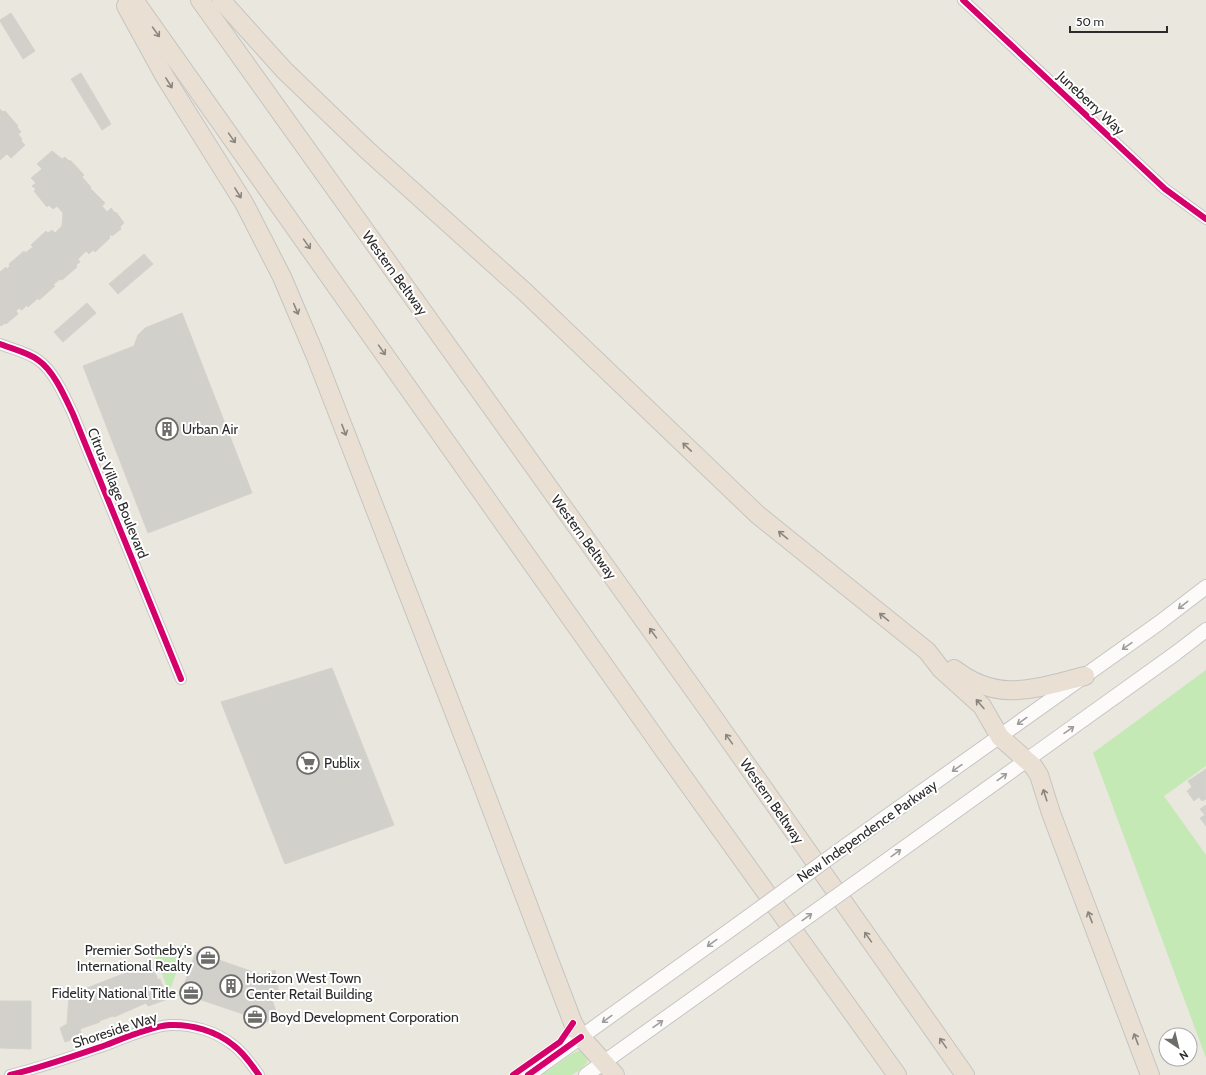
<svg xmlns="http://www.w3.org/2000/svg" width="1206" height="1075" font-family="Cabin,sans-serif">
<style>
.green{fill:#c4e9b5}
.building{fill:#d2d0cb;stroke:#d5d2cc}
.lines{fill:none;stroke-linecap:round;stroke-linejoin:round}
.minor-casing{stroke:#c7c5c5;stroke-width:12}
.secondary-casing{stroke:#c7c5c5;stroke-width:16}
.motorway-casing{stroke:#c5c4c1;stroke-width:20}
.minor{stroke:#fcfbfa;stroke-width:10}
.secondary{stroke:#fcfbfa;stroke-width:14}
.motorway{stroke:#e9e0d3;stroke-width:18}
.secondary-bridge-casing{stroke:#c7c5c5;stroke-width:16;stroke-linecap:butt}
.secondary-bridge{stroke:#fcfbfa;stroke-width:14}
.cycleway-casing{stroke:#fff;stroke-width:8}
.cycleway{stroke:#d6006c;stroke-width:6}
.oneway{stroke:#8a867f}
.oneway2{stroke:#9e9d9d}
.labels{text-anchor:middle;stroke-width:4;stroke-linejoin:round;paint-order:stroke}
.street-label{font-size:14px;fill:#2b2b2b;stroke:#fff}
.poi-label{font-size:14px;fill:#2b2b2b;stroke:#fff;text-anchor:start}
</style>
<rect width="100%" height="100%" fill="#eae7df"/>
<g class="green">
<path d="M 1206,670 L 1206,766 L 1164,796 L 1206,855 L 1206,1058 L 1093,753 Z"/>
<path d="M 182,945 L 185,950 L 169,992 L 155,956 Z"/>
<path d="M 580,1050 L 585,1051 L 589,1058 C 588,1064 577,1073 571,1075 C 564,1075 550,1075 542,1075 L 572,1054 Z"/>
</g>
<g class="building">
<path d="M 11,13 L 35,51 L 23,59 L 0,21 L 0,20 Z"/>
<path d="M 81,73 L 111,124 L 102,130 L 71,79 Z"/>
<path d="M 0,109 L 3,112 L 5,111 L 18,126 L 17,127 L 21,132 L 18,134 L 22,139 L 21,141 L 25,145 L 11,158 L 7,154 L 0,160 Z"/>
<path d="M 52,151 L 62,159 L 65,157 L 69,161 L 70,160 L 84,175 L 82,177 L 91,187 L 90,188 L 105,203 L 102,206 L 107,212 L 111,208 L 115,213 L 116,212 L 124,223 L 120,227 L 121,229 L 112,236 L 111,234 L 109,237 L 110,238 L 95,252 L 93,250 L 89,254 L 86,251 L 78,259 L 80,262 L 76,265 L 77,267 L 62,280 L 60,279 L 53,285 L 55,286 L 39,300 L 38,298 L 28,307 L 27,305 L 22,310 L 19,308 L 16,311 L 18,314 L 6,324 L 5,323 L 1,326 L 0,325 L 0,272 L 6,267 L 7,269 L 10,266 L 9,264 L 24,251 L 25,253 L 33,247 L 31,245 L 46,231 L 48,233 L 52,230 L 55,233 L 62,226 L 63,213 L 57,206 L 53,209 L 49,205 L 47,207 L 34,191 L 36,189 L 32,186 L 36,183 L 31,178 L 42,169 L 37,164 Z"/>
<path d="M 144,254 L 153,264 L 118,294 L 109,284 Z"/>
<path d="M 87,303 L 96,313 L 63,342 L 54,332 Z"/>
<path d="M 182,313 L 252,493 L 148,533 L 83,366 L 134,346 L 138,335 L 145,328 Z"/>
<path d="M 332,668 L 394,825 L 285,864 L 221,702 Z"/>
<path d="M 1206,769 L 1206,799 L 1202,801 L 1199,797 L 1194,801 L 1187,791 L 1192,787 L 1188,781 Z"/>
<path d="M 1206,805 L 1206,826 L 1200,818 L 1205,815 L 1200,809 Z"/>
<path d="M 196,952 L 262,975 L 275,970 L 279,994 L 279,997 L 272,1000 L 277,1014 L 276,1018 L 263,1023 L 246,1017 L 246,1015 L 181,993 Z"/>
<path d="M 151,963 L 158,980 L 160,979 L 168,999 L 148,1006 L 146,1003 L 114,1017 L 113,1016 L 99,1021 L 100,1022 L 80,1029 L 82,1036 L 65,1042 L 60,1028 L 67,1024 L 69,995 Z"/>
<path d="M 0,1001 L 31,1001 L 31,1049 L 0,1048 Z"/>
</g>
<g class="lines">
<g class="minor-casing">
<g id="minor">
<path d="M 963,0 L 1165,189 L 1206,219"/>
<path d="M 0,344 C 12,349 27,352 38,360 C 54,371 65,397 73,414 L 181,679"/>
<path d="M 10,1075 C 43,1067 74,1056 106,1045 C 124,1038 152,1026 170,1025 C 191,1024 216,1031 233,1045 C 244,1053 251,1064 259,1075"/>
</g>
</g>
<g class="secondary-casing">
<g id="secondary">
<path d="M 844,847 L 1159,623 L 1206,587"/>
<path d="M 865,876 L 1176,653 L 1206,630"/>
<path d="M 528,1075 L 744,920"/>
<path d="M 586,1075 L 764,948"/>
</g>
</g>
<g class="motorway-casing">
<g id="motorway">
<path d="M 134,0 L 666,753 L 897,1075"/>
<path d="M 200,0 L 711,714 L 965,1075"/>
<path d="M 221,0 L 284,70 L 367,150 L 526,293 L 758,515 L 927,651 L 941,669 L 982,706 L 1000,737 L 1033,766 L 1039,775 L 1051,813 L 1150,1075"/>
<path d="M 126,6 L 165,77 L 244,203 L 282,277 L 316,357 L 477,771 L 573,1023 L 581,1037 L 615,1075"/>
<path d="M 954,669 C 999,704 1036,688 1085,676"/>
</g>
</g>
<use href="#minor" class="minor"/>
<use href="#secondary" class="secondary"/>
<use href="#motorway" class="motorway"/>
<g class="secondary-bridge-casing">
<g id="secondary-bridge">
<path d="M 744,920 L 844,847"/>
<path d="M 764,948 L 865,876"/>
</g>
</g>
<use href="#secondary-bridge" class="secondary-bridge"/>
<g class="cycleway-casing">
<g id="cycleway">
<path d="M 963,0 L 1165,189 L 1206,219"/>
<path d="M 0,344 C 12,349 27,352 38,360 C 54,371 65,397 73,414 L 181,679"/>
<path d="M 10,1075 C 43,1067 74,1056 106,1045 C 124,1038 152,1026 170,1025 C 191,1024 216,1031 233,1045 C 244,1053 251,1064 259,1075"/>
<path d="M 513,1075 L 560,1042 L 573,1023"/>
<path d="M 528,1075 L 581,1037"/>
</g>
</g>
<use href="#cycleway" class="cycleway"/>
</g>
<defs><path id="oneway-shaft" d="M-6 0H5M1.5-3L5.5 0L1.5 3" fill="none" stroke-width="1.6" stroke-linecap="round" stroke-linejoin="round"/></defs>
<g class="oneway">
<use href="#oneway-shaft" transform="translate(156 32) rotate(54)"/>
<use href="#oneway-shaft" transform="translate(169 83) rotate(58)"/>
<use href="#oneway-shaft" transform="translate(232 138) rotate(55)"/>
<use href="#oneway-shaft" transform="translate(238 193) rotate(58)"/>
<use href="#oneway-shaft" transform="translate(307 244) rotate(55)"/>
<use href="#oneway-shaft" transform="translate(296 309) rotate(67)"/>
<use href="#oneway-shaft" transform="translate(382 350) rotate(55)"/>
<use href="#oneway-shaft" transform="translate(344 430) rotate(69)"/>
<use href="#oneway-shaft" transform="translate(687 447) rotate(-136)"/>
<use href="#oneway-shaft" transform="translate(783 535) rotate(-141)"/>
<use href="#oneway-shaft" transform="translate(884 617) rotate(-141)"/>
<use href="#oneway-shaft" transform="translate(653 633) rotate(-126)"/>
<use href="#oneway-shaft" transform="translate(980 704) rotate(-131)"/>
<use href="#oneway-shaft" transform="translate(729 739) rotate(-125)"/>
<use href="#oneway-shaft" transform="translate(1045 795) rotate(-108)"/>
<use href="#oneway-shaft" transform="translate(1090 917) rotate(-111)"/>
<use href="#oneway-shaft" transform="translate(868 937) rotate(-125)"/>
<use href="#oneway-shaft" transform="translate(1136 1039) rotate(-111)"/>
<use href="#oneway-shaft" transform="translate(943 1043) rotate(-125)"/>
</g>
<g class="oneway2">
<use href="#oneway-shaft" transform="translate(1183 605) rotate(142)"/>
<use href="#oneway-shaft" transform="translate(1127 646) rotate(145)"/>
<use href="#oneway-shaft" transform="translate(1022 721) rotate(144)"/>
<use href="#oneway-shaft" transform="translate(1069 730) rotate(-35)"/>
<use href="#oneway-shaft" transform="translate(957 768) rotate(145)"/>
<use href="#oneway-shaft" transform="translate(1002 777) rotate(-36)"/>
<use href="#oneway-shaft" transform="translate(896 853) rotate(-36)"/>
<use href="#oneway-shaft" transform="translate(807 917) rotate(-36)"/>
<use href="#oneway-shaft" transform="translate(712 943) rotate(144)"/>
<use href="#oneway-shaft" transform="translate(607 1019) rotate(144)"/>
<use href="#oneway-shaft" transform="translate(658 1024) rotate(-35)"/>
</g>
<defs>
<g id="building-ring" transform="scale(1.15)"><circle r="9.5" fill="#fff" stroke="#6e6d6a" stroke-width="1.5"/><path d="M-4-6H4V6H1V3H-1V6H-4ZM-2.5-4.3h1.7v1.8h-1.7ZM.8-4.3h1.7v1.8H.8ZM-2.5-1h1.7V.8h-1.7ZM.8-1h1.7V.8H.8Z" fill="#6e6d6a"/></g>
<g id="supermarket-ring" transform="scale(1.15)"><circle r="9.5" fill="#fff" stroke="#6e6d6a" stroke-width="1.5"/><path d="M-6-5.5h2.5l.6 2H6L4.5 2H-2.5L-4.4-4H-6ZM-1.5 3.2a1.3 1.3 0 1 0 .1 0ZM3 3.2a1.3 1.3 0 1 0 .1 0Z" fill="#6e6d6a"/></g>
<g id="office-ring" transform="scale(1.15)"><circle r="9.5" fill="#fff" stroke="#6e6d6a" stroke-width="1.5"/><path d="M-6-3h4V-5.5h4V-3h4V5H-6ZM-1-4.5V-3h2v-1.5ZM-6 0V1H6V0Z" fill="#6e6d6a"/></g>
</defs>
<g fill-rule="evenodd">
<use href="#building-ring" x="167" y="429"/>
<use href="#supermarket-ring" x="308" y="763"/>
<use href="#office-ring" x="208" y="958"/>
<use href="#building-ring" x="231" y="986"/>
<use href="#office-ring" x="191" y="993"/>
<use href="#office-ring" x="255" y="1017"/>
</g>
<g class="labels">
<g class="street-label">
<text transform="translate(1091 103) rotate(43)" y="5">Juneberry Way</text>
<text transform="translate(395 273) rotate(54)" y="5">Western Beltway</text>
<text transform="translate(118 493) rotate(68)" y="5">Citrus Village Boulevard</text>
<text transform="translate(584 537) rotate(54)" y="5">Western Beltway</text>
<text transform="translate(772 801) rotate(55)" y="5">Western Beltway</text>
<text transform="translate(867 831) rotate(-35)" y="5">New Independence Parkway</text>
<text transform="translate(115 1030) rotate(-18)" y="5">Shoreside Way</text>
</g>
<g class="poi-label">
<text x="182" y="434">Urban Air</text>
<text x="324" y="768">Publix</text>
<text x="192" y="955" text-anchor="end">Premier Sotheby's<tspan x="192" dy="16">International Realty</tspan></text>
<text x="246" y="983">Horizon West Town<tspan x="246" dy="16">Center Retail Building</tspan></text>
<text x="176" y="998" text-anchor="end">Fidelity National Title</text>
<text x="270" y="1022">Boyd Development Corporation</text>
</g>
</g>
<g transform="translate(1178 1047) rotate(145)"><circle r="19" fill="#ffffff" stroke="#aaaaaa"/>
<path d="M0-3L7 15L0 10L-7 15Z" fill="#6e6d6a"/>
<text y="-6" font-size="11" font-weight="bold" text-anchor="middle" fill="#2b2b2b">N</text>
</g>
<path d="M1070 26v6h97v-6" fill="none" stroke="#2b2b2b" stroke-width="2"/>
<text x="1076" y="26" font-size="12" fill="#2b2b2b" stroke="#ffffff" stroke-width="3" paint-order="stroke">50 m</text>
</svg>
